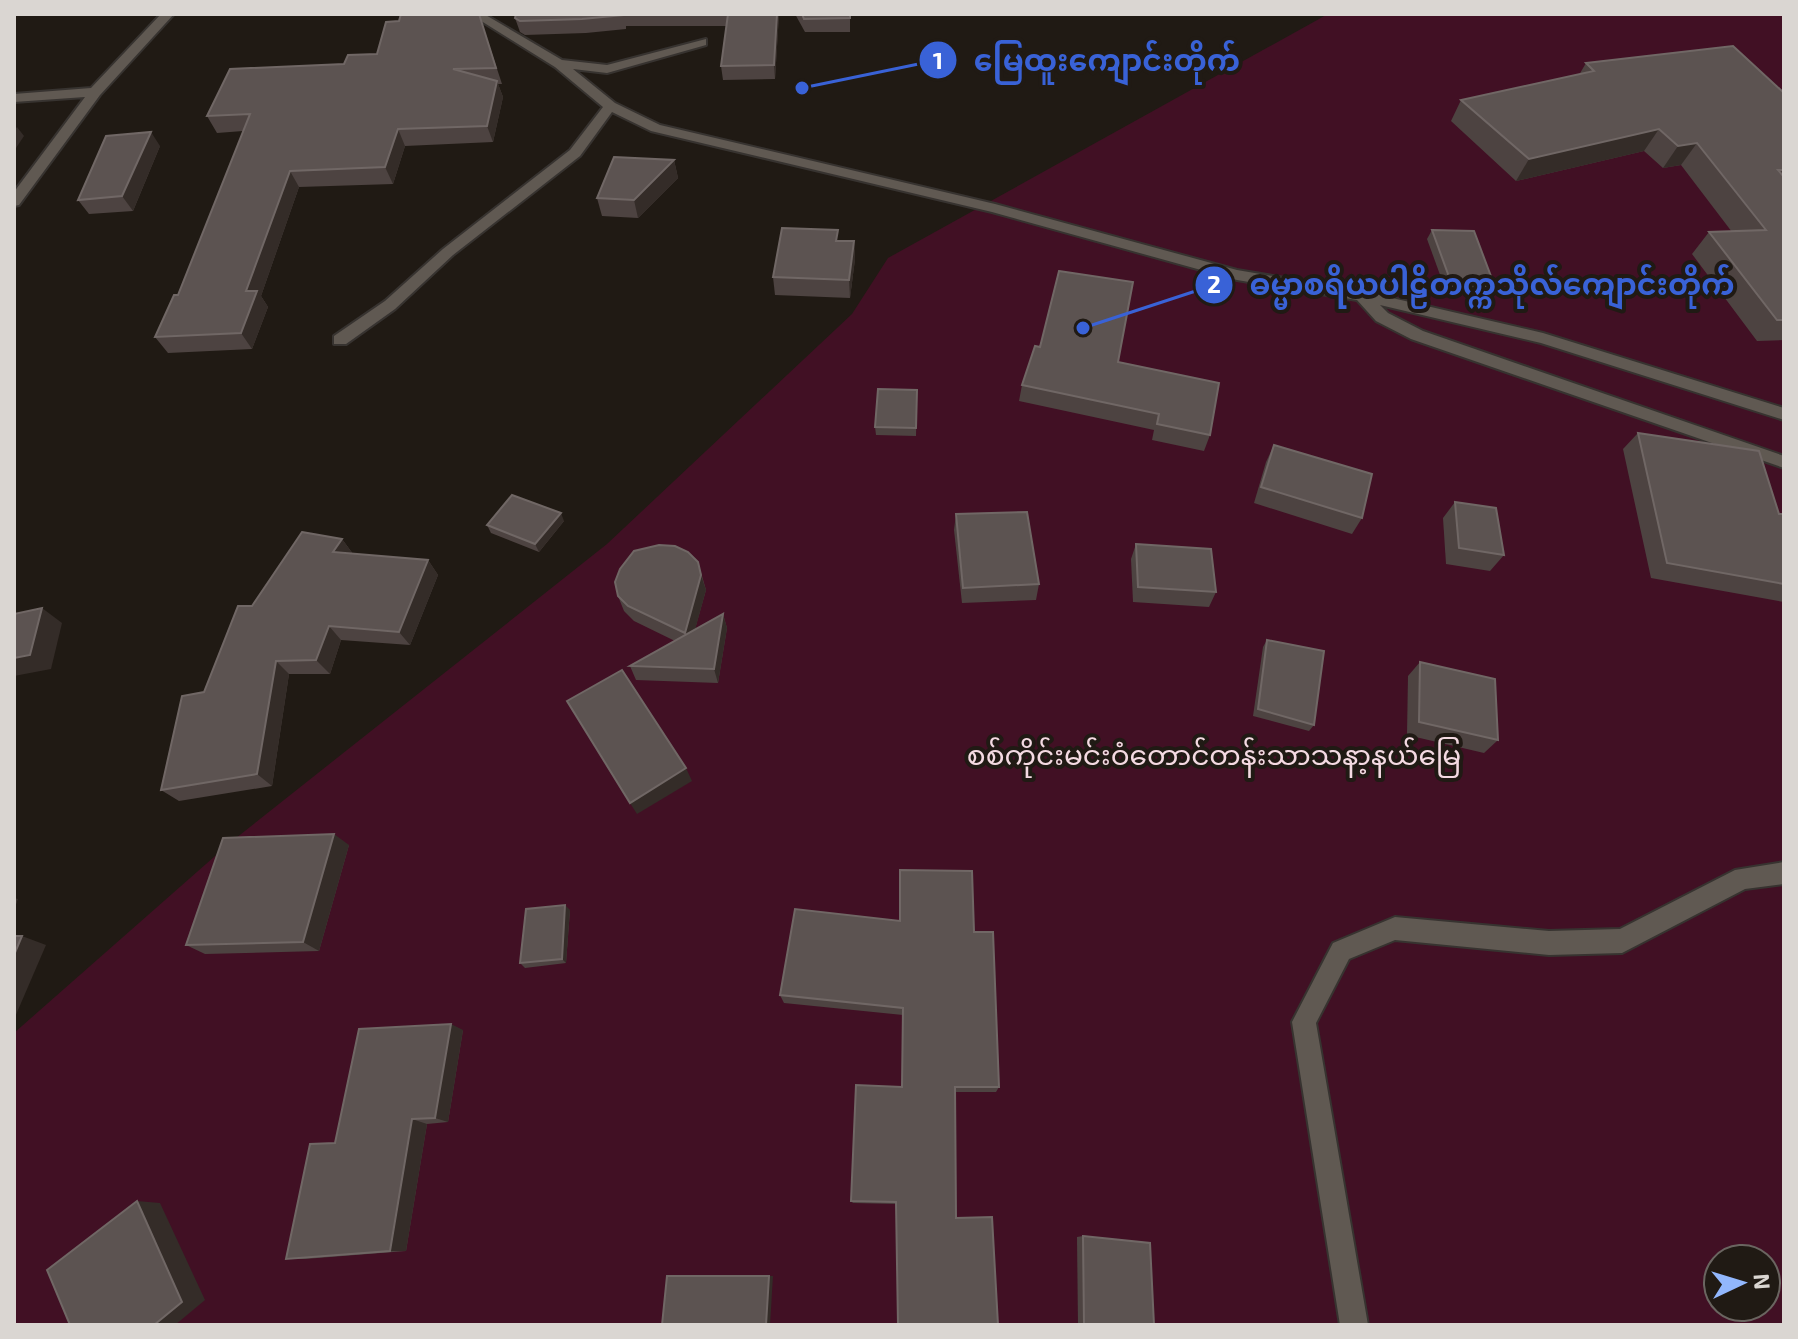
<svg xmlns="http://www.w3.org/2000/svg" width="1798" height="1339" font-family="'Exo 2','Noto Sans Myanmar',sans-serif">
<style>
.green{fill:#411024;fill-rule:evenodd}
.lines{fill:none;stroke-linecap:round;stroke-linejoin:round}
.minor-casing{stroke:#373330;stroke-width:4}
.minor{fill:#605952;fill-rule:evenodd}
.wall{fill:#4d4341}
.shaded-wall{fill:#342c28}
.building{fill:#5c5351;stroke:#706765;stroke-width:2}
.labels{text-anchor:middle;stroke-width:8;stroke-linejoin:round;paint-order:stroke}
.park-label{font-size:28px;fill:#f4dae2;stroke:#201a14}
.leader{fill:none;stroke:#3962d7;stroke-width:3}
.callout-dot{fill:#3962d7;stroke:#201a14;stroke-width:3}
.mark-label{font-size:24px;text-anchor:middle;font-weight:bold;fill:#fff}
.callout-label{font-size:30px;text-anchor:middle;font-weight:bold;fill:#3962d7;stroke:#201a14;stroke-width:8;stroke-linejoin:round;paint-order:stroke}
</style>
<rect width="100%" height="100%" fill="#201a14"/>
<path class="green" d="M 1328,14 L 1784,14 L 1784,1325 L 14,1325 L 14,1033 L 231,842 L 607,544 L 852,314 L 888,258 ZM 1718,1259 L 1766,1259 L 1766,1307 L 1718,1307 Z"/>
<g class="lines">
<g class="minor-casing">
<g id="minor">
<path d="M 161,14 L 174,14 L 100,95 L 19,205 L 14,206 L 14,192 L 85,97 L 14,102 L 14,94 L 91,88 Z"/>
<path d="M 470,14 L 484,14 L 562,60 L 607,65 L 706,39 L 706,45 L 607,73 L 573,69 L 615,103 L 660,125 L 995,204 L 1237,270 L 1362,291 L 1543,333 L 1784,408 L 1784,420 L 1541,343 L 1380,305 L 1388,313 L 1423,331 L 1784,456 L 1784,468 L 1411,339 L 1376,321 L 1357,300 L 1237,280 L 992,212 L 651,131 L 612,112 L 580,156 L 453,255 L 395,309 L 346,344 L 334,344 L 334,336 L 385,301 L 443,249 L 570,150 L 603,107 L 555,67 Z"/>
<path d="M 1784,862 L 1784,884 L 1745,889 L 1622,953 L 1549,955 L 1395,940 L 1349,959 L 1316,1023 L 1368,1325 L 1340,1325 L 1292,1022 L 1333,943 L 1395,917 L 1549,931 L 1620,929 L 1735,870 Z"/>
</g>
</g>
<use href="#minor" class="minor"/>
</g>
<g class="wall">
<path d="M 479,14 L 502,84 L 498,84 L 503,97 L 493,142 L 405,146 L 393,184 L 299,187 L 261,296 L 268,307 L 252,349 L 168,353 L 155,337 L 178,295 L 243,131 L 217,133 L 207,116 L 344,64 L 377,54 Z"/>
<path d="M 516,14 L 779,14 L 775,79 L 723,80 L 721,66 L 726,26 L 626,26 L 626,29 L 586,33 L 525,35 L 520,32 L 515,18 Z"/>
<path d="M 795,14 L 850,14 L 850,32 L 805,32 Z"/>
<path d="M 1586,63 L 1784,93 L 1784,340 L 1757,341 L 1692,254 L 1709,232 L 1732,232 L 1681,165 L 1663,168 L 1644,151 L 1516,181 L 1451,121 L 1461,100 L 1579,75 Z"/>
<path d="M 160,146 L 133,211 L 89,214 L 78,200 Z"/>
<path d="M 674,160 L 678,178 L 638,218 L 602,216 L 597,198 Z"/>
<path d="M 1432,230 L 1495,287 L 1490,296 L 1447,294 L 1427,239 Z"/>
<path d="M 838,241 L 854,241 L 855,259 L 850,298 L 775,295 L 773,277 Z"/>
<path d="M 1118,362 L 1210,435 L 1204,451 L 1152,440 L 1154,430 L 1019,401 L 1022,385 Z"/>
<path d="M 917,390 L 916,436 L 876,435 L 875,427 Z"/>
<path d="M 1638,433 L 1779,514 L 1784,514 L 1784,602 L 1651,578 L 1623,449 Z"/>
<path d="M 1274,445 L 1362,518 L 1352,534 L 1254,503 L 1266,462 Z"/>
<path d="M 1455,502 L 1504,555 L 1490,571 L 1446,564 L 1443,518 Z"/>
<path d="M 956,514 L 1039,584 L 1036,600 L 962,603 L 954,530 Z"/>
<path d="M 564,521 L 539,552 L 491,533 L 487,525 Z"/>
<path d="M 342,539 L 353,554 L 428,560 L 438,575 L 410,645 L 341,640 L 330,674 L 289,674 L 272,786 L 179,801 L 161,790 L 204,692 L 252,606 Z"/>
<path d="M 1136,544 L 1216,592 L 1209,607 L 1133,602 L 1131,559 Z"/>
<path d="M 698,562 L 706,590 L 695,629 L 723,614 L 727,628 L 718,683 L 636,680 L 630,666 L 675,641 L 634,621 L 624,611 L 618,596 Z"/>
<path d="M 1267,640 L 1314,725 L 1309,731 L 1253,716 L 1263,647 Z"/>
<path d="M 1420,662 L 1498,740 L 1484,753 L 1407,735 L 1408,676 Z"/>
<path d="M 349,845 L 319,951 L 205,954 L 186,945 Z"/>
<path d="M 570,910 L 566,963 L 525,968 L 520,963 Z"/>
<path d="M 974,932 L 999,1087 L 996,1092 L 955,1092 L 956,1218 L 998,1325 L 896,1204 L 853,1203 L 851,1201 L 902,1087 L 903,1015 L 784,1003 L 780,995 Z"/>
<path d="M 463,1030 L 448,1122 L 427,1124 L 406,1251 L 305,1259 L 286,1259 L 335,1143 Z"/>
<path d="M 1083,1236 L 1154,1325 L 1078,1325 L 1077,1237 Z"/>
</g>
<g class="shaded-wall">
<path d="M 777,14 L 779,14 L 775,79 L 774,65 Z"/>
<path d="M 497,81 L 503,97 L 493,142 L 487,126 Z"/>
<path d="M 17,127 L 24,136 L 14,151 L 14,131 Z"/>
<path d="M 398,129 L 405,146 L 393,184 L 385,167 Z"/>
<path d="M 1659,129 L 1644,151 L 1516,181 L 1529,159 Z"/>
<path d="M 151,132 L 160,146 L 133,211 L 122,196 Z"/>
<path d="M 1697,143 L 1681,165 L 1663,168 L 1678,146 Z"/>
<path d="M 674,160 L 678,178 L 638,218 L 634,200 Z"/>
<path d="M 290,171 L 299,187 L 261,296 L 268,307 L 252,349 L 241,333 L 246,291 Z"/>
<path d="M 854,241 L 855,259 L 850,298 L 849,280 Z"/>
<path d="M 561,513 L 564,521 L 539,552 L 535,544 Z"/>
<path d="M 342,539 L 353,554 L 333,552 Z"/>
<path d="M 428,560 L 438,575 L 410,645 L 399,632 Z"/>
<path d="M 701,575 L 706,590 L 690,648 L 685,633 Z"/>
<path d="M 42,608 L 62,623 L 51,669 L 14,676 L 14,658 Z"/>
<path d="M 723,614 L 727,628 L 718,683 L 714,669 Z"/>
<path d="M 329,626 L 341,640 L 330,674 L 316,660 Z"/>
<path d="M 276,661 L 289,674 L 272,786 L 257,774 Z"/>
<path d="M 686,768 L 692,781 L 637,814 L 630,803 Z"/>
<path d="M 334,834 L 349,845 L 319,951 L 303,942 Z"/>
<path d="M 14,898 L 18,899 L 14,910 Z"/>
<path d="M 565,905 L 570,910 L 566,963 L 562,959 Z"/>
<path d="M 22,936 L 46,945 L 15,1017 L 14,1016 L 14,955 Z"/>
<path d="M 451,1024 L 463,1030 L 448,1122 L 435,1118 Z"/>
<path d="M 412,1119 L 427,1124 L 406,1251 L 390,1251 Z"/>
<path d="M 137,1201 L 160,1203 L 205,1300 L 175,1325 L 154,1325 Z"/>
<path d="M 769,1276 L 773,1276 L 770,1325 L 766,1325 Z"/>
</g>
<g class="building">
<path d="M 401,14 L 479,14 L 496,68 L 453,69 L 497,81 L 487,126 L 398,129 L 385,167 L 290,171 L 246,291 L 257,291 L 241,333 L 155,337 L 174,295 L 178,295 L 250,114 L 207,116 L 230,69 L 344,64 L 348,55 L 377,54 L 386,22 L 399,21 Z"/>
<path d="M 516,14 L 623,14 L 623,15 L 582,19 L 520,21 L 515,18 Z"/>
<path d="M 728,14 L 777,14 L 774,65 L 721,66 Z"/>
<path d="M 802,14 L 850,14 L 850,18 L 804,19 Z"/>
<path d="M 1733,46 L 1784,93 L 1784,170 L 1778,170 L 1784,177 L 1784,320 L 1777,320 L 1709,232 L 1766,230 L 1697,143 L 1678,146 L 1659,129 L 1529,159 L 1461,100 L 1594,71 L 1586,63 Z"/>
<path d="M 151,132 L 122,196 L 78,200 L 106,136 Z"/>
<path d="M 614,157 L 674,160 L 634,200 L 597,198 Z"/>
<path d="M 782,228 L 838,230 L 836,241 L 854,241 L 849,280 L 773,277 Z"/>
<path d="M 1432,230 L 1474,231 L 1495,287 L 1452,285 Z"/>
<path d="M 1059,271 L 1133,282 L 1118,362 L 1219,383 L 1210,435 L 1157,424 L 1159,414 L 1022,385 L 1035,346 L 1040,347 Z"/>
<path d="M 878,389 L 917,390 L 916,428 L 875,427 Z"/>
<path d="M 1638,433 L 1759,451 L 1779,514 L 1784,514 L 1784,584 L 1667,563 Z"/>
<path d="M 1274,445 L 1372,474 L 1362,518 L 1261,487 Z"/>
<path d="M 512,495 L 561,513 L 535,544 L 487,525 Z"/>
<path d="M 1455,502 L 1496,508 L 1504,555 L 1459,548 Z"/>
<path d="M 1027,512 L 1039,584 L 963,588 L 956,514 Z"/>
<path d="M 302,532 L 342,539 L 333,552 L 428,560 L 399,632 L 329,626 L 316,660 L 276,661 L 257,774 L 161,790 L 182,696 L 204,692 L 238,606 L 252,606 Z"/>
<path d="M 1136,544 L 1211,549 L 1216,592 L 1138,587 Z"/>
<path d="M 659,545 L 675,546 L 688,552 L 698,562 L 701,575 L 685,633 L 628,606 L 618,596 L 615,582 L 620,569 L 634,551 Z"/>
<path d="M 42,608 L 30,655 L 14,658 L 14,614 Z"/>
<path d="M 723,614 L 714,669 L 630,666 Z"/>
<path d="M 1267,640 L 1324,651 L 1314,725 L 1258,709 Z"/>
<path d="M 1420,662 L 1495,679 L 1498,740 L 1419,722 Z"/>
<path d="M 622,670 L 686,768 L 630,803 L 567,701 Z"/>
<path d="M 334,834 L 303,942 L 186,945 L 223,838 Z"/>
<path d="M 900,870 L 972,871 L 974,932 L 993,932 L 999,1087 L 955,1087 L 956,1218 L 992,1217 L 998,1325 L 898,1325 L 896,1202 L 851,1201 L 856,1085 L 902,1087 L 903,1008 L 780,995 L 795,909 L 900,921 Z"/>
<path d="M 565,905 L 562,959 L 520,963 L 526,909 Z"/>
<path d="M 14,936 L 22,936 L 14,955 Z"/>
<path d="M 451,1024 L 435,1118 L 412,1119 L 390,1251 L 286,1259 L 310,1144 L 335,1143 L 359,1029 Z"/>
<path d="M 137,1201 L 182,1302 L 154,1325 L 70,1325 L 47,1270 Z"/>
<path d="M 1083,1236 L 1150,1243 L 1154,1325 L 1084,1325 Z"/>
<path d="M 667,1276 L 769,1276 L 766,1325 L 662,1325 Z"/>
</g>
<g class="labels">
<g class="park-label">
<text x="1214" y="765">စစ်ကိုင်းမင်းဝံတောင်တန်းသာသနာ့နယ်မြေ</text>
</g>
</g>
<path class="leader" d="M802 88L938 60M1083 328L1214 285"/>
<g class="callout-dot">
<circle cx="802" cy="88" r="8"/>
<circle cx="1083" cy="328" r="8"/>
<circle cx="938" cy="60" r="20"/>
<circle cx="1214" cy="285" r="20"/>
</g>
<g class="mark-label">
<text x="938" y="69">1</text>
<text x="1214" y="293">2</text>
</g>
<g class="callout-label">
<text x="1107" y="71">မြေထူးကျောင်းတိုက်</text>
<text x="1492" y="295">ဓမ္မာစရိယပါဠိတက္ကသိုလ်ကျောင်းတိုက်</text>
</g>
<rect width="1798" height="1339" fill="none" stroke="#dad6d2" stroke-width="32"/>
<g transform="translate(1742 1283) rotate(86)"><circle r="38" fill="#201a14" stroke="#6a6560" stroke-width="2"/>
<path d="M0-6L14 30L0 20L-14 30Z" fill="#92b7fd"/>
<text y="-12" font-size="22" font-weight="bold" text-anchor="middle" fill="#dad6d2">N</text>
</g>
</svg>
